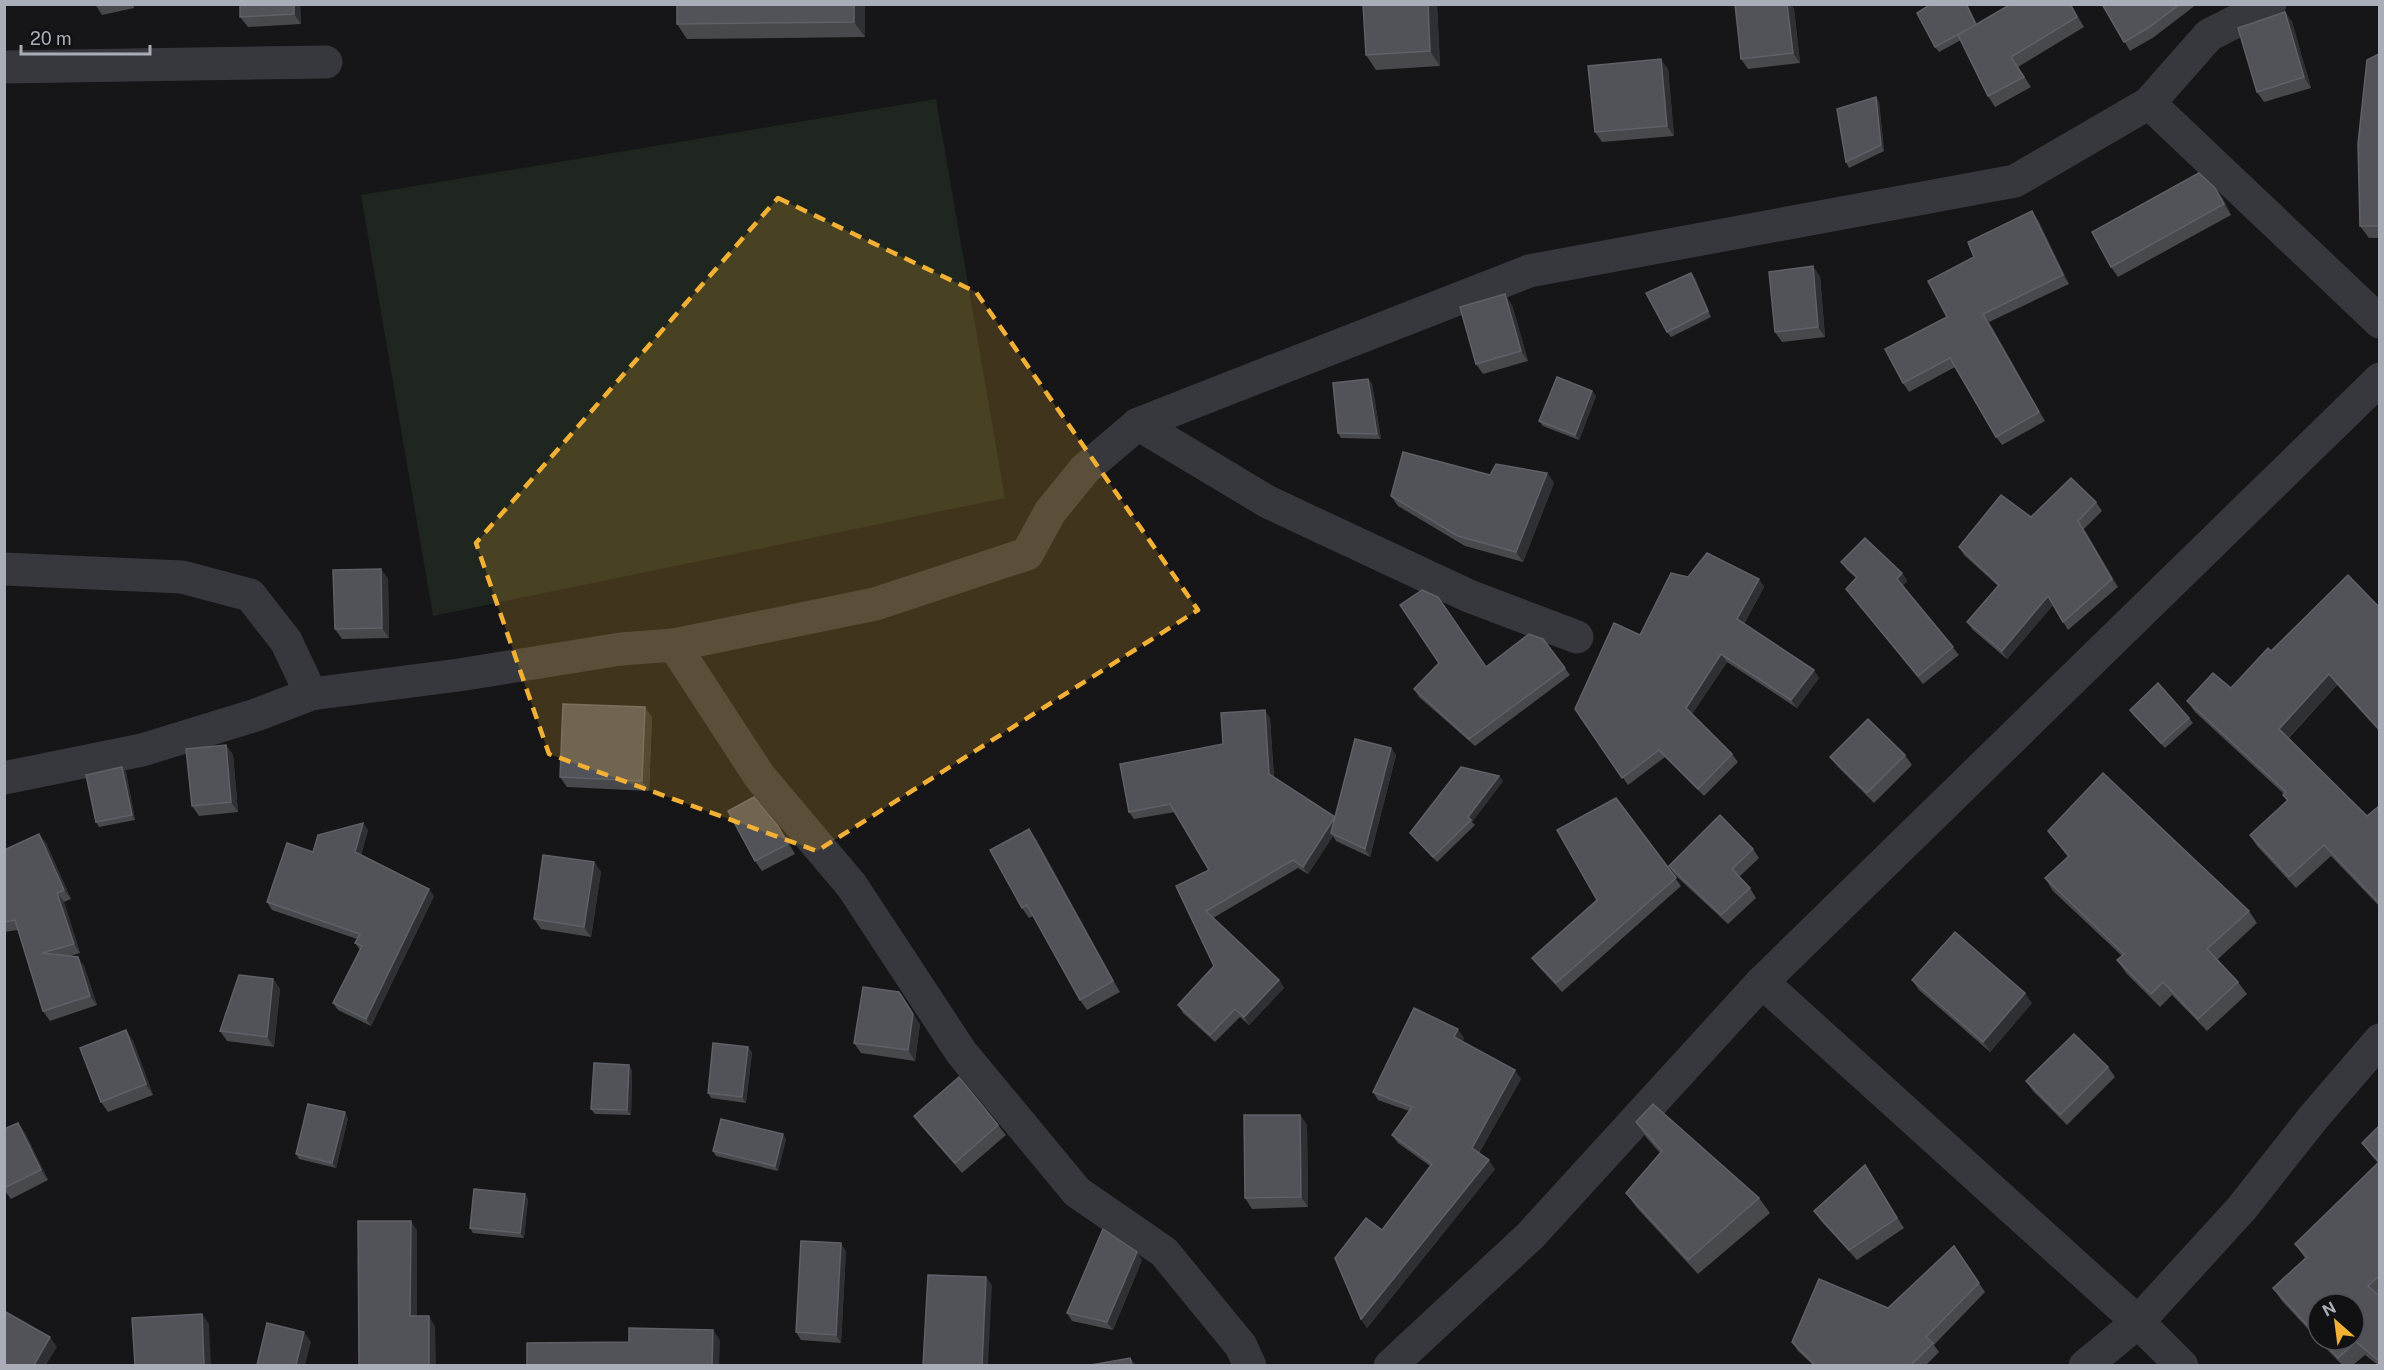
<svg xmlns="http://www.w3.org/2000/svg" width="2384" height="1370" font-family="'Public Sans',sans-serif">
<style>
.park{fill:#1e261f}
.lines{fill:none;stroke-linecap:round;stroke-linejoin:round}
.minor{stroke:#37383d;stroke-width:33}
.wall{fill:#47494d}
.shaded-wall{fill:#2f3033}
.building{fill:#525359;stroke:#5f6168;stroke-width:1.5}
.marked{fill:#f2b134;fill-opacity:0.2;stroke:#f2b134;stroke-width:4.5;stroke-dasharray:12 8;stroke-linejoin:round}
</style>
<rect width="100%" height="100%" fill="#161618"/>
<path class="park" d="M 936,99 L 1005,498 L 433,616 L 361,195 Z"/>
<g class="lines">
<g class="minor">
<path d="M 4,67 L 326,62"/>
<path d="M 2149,103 L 2209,35 L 2270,4"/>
<path d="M 1138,424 L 1268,502 L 1469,596 L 1577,637"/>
<path d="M 4,569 L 182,577 L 250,595 L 286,641 L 311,694"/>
<path d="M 674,645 L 875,604 L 1027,554 L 1050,512 L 1085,469 L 1138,424 L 1529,271 L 2015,181 L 2149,103 L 2380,322"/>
<path d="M 4,778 L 142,750 L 256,715 L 311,694 L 459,675 L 621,649 L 674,645 L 760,777 L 852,886 L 961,1052 L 1077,1192 L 1164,1252 L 1241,1346 L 1250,1366"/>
<path d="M 1762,982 L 2138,1322 L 2182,1366"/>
<path d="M 1390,1366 L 1530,1236 L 1762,982 L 2380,379"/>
<path d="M 2085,1366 L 2138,1322 L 2242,1208 L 2313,1118 L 2380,1040"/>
</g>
</g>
<g class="wall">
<path d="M 95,4 L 133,4 L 134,8 L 102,15 Z"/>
<path d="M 300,4 L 301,24 L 248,27 L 240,17 Z"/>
<path d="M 865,4 L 865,37 L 687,39 L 677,24 Z"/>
<path d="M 1437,4 L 1440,66 L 1376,70 L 1366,55 Z"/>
<path d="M 1931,4 L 1967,4 L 1977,24 L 2011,4 L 2071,4 L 2084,27 L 2018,67 L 2031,87 L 1995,107 L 1988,96 L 1961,40 L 1939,52 L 1935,47 Z"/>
<path d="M 2102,4 L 2197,4 L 2154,37 L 2130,51 Z"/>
<path d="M 1794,9 L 1800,63 L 1748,69 L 1741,59 Z"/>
<path d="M 2285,12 L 2292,22 L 2311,88 L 2264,102 L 2257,92 Z"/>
<path d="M 2379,54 L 2379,238 L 2369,238 L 2360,226 Z"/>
<path d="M 1668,69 L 1674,136 L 1602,142 L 1595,132 Z"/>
<path d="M 1876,97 L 1879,102 L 1884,151 L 1849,168 L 1846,162 Z"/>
<path d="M 2215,188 L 2223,199 L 2231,215 L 2118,277 L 2111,267 Z"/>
<path d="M 2038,220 L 2069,284 L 1989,322 L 2045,421 L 2002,445 L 1996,437 L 1955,367 L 1909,392 L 1903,383 L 1947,317 L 1974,257 Z"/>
<path d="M 1691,273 L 1695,278 L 1711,317 L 1671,337 L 1667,332 Z"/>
<path d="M 1820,276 L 1825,337 L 1782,342 L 1775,332 Z"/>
<path d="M 1512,305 L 1528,361 L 1483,374 L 1476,364 Z"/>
<path d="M 1368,379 L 1372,384 L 1381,439 L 1341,438 L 1338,433 Z"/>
<path d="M 1592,391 L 1596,396 L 1579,440 L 1543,426 L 1539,421 Z"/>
<path d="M 1547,473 L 1554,483 L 1523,562 L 1465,546 L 1398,506 L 1391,496 L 1490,475 Z"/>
<path d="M 2096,502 L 2102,511 L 2084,529 L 2118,587 L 2068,630 L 2053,605 L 2007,659 L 1973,630 L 1967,622 L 1998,586 L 1964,555 L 1959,547 L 2031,517 Z"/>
<path d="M 1841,562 L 1902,573 L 1907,581 L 1902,586 L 1959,655 L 1923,684 L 1846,589 L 1856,578 L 1847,570 Z"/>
<path d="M 381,569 L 388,579 L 389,638 L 342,639 L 335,629 Z"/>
<path d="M 1688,577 L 1759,579 L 1764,587 L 1744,624 L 1819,678 L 1797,708 L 1727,662 L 1692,714 L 1732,754 L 1738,762 L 1704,796 L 1665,757 L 1628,785 L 1575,709 L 1640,635 Z"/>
<path d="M 2379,607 L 2379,731 L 2337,685 L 2288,739 L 2367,816 L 2379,806 L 2379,906 L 2331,856 L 2296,888 L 2257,846 L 2250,835 L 2287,801 L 2283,795 L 2284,794 L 2195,712 L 2187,701 L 2231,688 Z"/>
<path d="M 1543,639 L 1570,675 L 1475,746 L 1419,697 L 1414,689 L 1486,667 Z"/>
<path d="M 2130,710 L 2189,718 L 2193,723 L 2165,748 L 2133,715 Z"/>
<path d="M 652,717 L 649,791 L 567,787 L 560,777 Z"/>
<path d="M 1270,718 L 1274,777 L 1335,817 L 1391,748 L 1396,755 L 1370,857 L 1336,841 L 1333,836 L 1308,874 L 1298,868 L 1213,918 L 1279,980 L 1284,988 L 1249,1025 L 1240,1017 L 1215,1042 L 1183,1013 L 1178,1005 L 1214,966 L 1176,886 L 1209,870 L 1175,812 L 1134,819 L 1129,812 Z"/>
<path d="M 226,745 L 233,755 L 238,812 L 199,816 L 192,806 Z"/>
<path d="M 1905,755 L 1912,765 L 1874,803 L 1838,767 L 1830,757 Z"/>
<path d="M 122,767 L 126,772 L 135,820 L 99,827 L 96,822 Z"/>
<path d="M 1503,781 L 1472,822 L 1475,825 L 1437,862 L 1414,838 L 1410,833 Z"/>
<path d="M 1616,798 L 1681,886 L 1562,992 L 1538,966 L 1532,958 L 1597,900 Z"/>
<path d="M 778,826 L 785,836 L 795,854 L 762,871 L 755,861 Z"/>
<path d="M 368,830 L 361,855 L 434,896 L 371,1026 L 338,1010 L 333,1003 L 360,950 L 355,943 L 357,939 L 272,910 L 267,902 Z"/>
<path d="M 2048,831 L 2249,911 L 2257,923 L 2217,960 L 2238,982 L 2247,994 L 2207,1031 L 2172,995 L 2160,1007 L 2126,973 L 2117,960 L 2122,956 L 2053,891 L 2045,878 L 2068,857 Z"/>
<path d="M 1036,839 L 1120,992 L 1087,1010 L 1080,1000 L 1033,916 L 1029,918 L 1022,908 Z"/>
<path d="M 46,843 L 71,899 L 64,902 L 80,953 L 70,956 L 84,966 L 97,1005 L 50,1021 L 43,1011 L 18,930 L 4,932 L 4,850 Z"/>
<path d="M 1753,849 L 1759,858 L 1739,877 L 1750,888 L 1756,898 L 1728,924 L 1675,875 L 1669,866 Z"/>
<path d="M 594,862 L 601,872 L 591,937 L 541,929 L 534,919 Z"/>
<path d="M 273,979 L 280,989 L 274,1047 L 227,1041 L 220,1031 Z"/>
<path d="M 1912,980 L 2032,1003 L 1990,1052 L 1919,990 Z"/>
<path d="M 920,1024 L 915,1061 L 861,1053 L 854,1043 Z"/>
<path d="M 126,1030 L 133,1041 L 153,1095 L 108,1112 L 101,1102 Z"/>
<path d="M 1464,1038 L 1462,1041 L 1521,1079 L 1479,1153 L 1495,1169 L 1367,1328 L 1361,1319 L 1382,1230 L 1430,1166 L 1398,1143 L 1392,1135 L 1409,1111 L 1378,1100 L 1373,1092 Z"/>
<path d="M 752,1052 L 746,1103 L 711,1098 L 708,1093 Z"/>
<path d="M 2108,1067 L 2115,1077 L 2067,1125 L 2033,1091 L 2026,1081 Z"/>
<path d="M 632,1070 L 631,1115 L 595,1114 L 591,1109 Z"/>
<path d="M 1300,1115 L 1307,1125 L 1308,1207 L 1252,1209 L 1245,1198 Z"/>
<path d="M 914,1116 L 998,1125 L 1006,1135 L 962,1173 L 921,1126 Z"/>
<path d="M 348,1118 L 336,1168 L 299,1159 L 296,1154 Z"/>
<path d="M 1636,1122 L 1759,1198 L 1770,1213 L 1698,1274 L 1637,1208 L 1626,1193 L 1660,1153 L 1646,1137 Z"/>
<path d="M 18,1123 L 25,1133 L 48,1180 L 11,1199 L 4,1190 L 4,1129 Z"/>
<path d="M 2379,1126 L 2379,1365 L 2378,1365 L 2365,1355 L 2353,1365 L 2342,1365 L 2318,1340 L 2354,1340 L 2318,1304 L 2318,1340 L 2282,1301 L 2273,1288 L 2305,1258 L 2295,1244 L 2378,1163 L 2371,1155 L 2362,1143 Z"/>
<path d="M 786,1139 L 778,1171 L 716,1156 L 713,1151 Z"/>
<path d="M 1865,1165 L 1904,1228 L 1857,1260 L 1821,1221 L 1814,1211 Z"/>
<path d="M 528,1199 L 524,1238 L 473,1233 L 470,1228 Z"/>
<path d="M 1954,1246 L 1985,1292 L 1934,1345 L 1939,1352 L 1926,1365 L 1813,1365 L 1798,1351 L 1792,1342 L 1888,1308 Z"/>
<path d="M 846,1251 L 841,1343 L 801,1340 L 796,1332 Z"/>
<path d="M 1142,1260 L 1113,1330 L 1072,1321 L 1067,1313 Z"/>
</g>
<g class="shaded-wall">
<path d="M 294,4 L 300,4 L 301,24 L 294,14 Z"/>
<path d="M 854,4 L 865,4 L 865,37 L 854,22 Z"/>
<path d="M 1428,4 L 1437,4 L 1440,66 L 1430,51 Z"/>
<path d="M 1787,4 L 1791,4 L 1794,9 L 1800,63 L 1793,53 Z"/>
<path d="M 1966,4 L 1967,4 L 1979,30 L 1976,25 Z"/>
<path d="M 2070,4 L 2071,4 L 2084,27 L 2077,17 Z"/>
<path d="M 2285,12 L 2292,22 L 2311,88 L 2304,77 Z"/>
<path d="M 1661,59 L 1668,69 L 1674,136 L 1667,126 Z"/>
<path d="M 1876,97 L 1879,102 L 1884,151 L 1881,145 Z"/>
<path d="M 2215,188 L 2223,199 L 2231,215 L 2224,204 Z"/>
<path d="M 2032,211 L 2038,220 L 2069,284 L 2063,275 Z"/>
<path d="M 1813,266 L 1820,276 L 1825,337 L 1818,327 Z"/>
<path d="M 1691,273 L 1695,278 L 1711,317 L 1708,311 Z"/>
<path d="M 1505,294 L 1512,305 L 1528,361 L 1521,351 Z"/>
<path d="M 1983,314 L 1989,322 L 2045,421 L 2039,412 Z"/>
<path d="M 1368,379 L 1372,384 L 1381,439 L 1377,434 Z"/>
<path d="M 1592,391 L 1596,396 L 1579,440 L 1575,435 Z"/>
<path d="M 1547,473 L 1554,483 L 1523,562 L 1516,552 Z"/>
<path d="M 2078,521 L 2084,529 L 2118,587 L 2112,579 Z"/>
<path d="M 381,569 L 388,579 L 389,638 L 382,628 Z"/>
<path d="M 1902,573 L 1907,581 L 1902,586 L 1897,579 Z"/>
<path d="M 1759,579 L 1764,587 L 1742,627 L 1737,619 Z"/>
<path d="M 2048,596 L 2054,604 L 2007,659 L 2002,651 Z"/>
<path d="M 1721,654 L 1727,662 L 1691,715 L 1686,708 Z"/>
<path d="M 1814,670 L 1819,678 L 1797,708 L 1791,700 Z"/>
<path d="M 2329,674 L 2337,685 L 2286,740 L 2279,729 Z"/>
<path d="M 645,707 L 652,717 L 649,791 L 642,781 Z"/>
<path d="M 1265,710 L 1270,718 L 1274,782 L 1269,774 Z"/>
<path d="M 226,745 L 233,755 L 238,812 L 231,802 Z"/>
<path d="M 1391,748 L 1396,755 L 1370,857 L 1365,849 Z"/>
<path d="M 122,767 L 126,772 L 135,820 L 132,815 Z"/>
<path d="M 1499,776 L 1503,781 L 1472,822 L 1468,817 Z"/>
<path d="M 1335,817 L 1331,833 L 1333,836 L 1308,874 L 1303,867 Z"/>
<path d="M 363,823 L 368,830 L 360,859 L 355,852 Z"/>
<path d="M 778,826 L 785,836 L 795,854 L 788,844 Z"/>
<path d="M 1029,829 L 1036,839 L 1120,992 L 1113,981 Z"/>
<path d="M 39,834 L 46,843 L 71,899 L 64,890 Z"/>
<path d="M 594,862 L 601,872 L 591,937 L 584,927 Z"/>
<path d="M 429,889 L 434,896 L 371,1026 L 366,1019 Z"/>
<path d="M 57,893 L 64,902 L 80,953 L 74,944 Z"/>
<path d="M 78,957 L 84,966 L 97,1005 L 90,996 Z"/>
<path d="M 273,979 L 280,989 L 274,1047 L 267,1037 Z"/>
<path d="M 1279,980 L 1284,988 L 1249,1025 L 1244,1017 Z"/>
<path d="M 899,992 L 920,1024 L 915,1061 L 908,1050 Z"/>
<path d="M 2025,993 L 2032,1003 L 1990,1052 L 1983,1042 Z"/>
<path d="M 1458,1029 L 1464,1038 L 1460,1045 L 1454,1037 Z"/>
<path d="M 126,1030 L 133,1041 L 153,1095 L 146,1084 Z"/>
<path d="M 748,1047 L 752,1052 L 746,1103 L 742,1097 Z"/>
<path d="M 629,1065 L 632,1070 L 631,1115 L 627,1110 Z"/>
<path d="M 1515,1070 L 1521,1079 L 1477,1156 L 1472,1148 Z"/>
<path d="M 345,1112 L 348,1118 L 336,1168 L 332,1163 Z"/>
<path d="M 1300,1115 L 1307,1125 L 1308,1207 L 1301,1197 Z"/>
<path d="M 18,1123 L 25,1133 L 48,1180 L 41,1170 Z"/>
<path d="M 783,1134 L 786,1139 L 778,1171 L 775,1166 Z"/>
<path d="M 1489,1160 L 1495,1169 L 1367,1328 L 1361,1319 Z"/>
<path d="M 1865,1165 L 1872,1175 L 1904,1228 L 1897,1218 Z"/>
<path d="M 525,1194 L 528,1199 L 524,1238 L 520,1233 Z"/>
<path d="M 411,1221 L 417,1230 L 417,1325 L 410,1316 Z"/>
<path d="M 841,1243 L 846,1251 L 841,1343 L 836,1335 Z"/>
<path d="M 1137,1252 L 1142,1260 L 1113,1330 L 1107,1322 Z"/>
<path d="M 986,1277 L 992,1285 L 988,1365 L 982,1365 Z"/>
<path d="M 202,1314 L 209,1324 L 211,1365 L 204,1365 Z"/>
<path d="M 429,1316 L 435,1326 L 436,1365 L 429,1365 Z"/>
<path d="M 713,1330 L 720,1340 L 719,1365 L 712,1365 Z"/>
<path d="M 304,1332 L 311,1342 L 305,1365 L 296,1365 Z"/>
<path d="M 50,1337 L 57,1347 L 46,1365 L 34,1365 Z"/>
<path d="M 1130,1358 L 1136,1365 L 1132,1365 Z"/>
</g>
<g class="building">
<path d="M 240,4 L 294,4 L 294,14 L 240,17 Z"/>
<path d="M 677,4 L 854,4 L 854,22 L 677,24 Z"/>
<path d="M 1363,4 L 1428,4 L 1430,51 L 1366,55 Z"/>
<path d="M 1735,4 L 1787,4 L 1793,53 L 1741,59 Z"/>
<path d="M 1931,4 L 1966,4 L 1976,25 L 1935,47 L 1917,13 Z"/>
<path d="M 2011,4 L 2070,4 L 2077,17 L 2011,57 L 2024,77 L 1988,96 L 1958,35 Z"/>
<path d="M 2102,4 L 2180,4 L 2148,28 L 2124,42 Z"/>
<path d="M 2285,12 L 2304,77 L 2257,92 L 2238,28 Z"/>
<path d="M 2379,54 L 2379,226 L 2360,226 L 2358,144 L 2367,60 Z"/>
<path d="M 1661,59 L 1667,126 L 1595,132 L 1588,66 Z"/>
<path d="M 1876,97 L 1881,145 L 1846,162 L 1837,109 Z"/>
<path d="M 2199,173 L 2215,188 L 2224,204 L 2111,267 L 2092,232 Z"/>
<path d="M 2032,211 L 2063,275 L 1983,314 L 2039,412 L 1996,437 L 1950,358 L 1903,383 L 1885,349 L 1947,317 L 1928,281 L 1974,257 L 1968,242 Z"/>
<path d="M 1813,266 L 1818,327 L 1775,332 L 1769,272 Z"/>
<path d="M 1691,273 L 1708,311 L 1667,332 L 1646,293 Z"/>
<path d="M 1505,294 L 1521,351 L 1476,364 L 1460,307 Z"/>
<path d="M 1557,377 L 1592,391 L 1575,435 L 1539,421 Z"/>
<path d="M 1368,379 L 1377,434 L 1338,433 L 1333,383 Z"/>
<path d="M 1403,452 L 1490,475 L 1496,464 L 1547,473 L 1516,552 L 1458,536 L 1391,496 Z"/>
<path d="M 2071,478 L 2096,502 L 2078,521 L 2112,579 L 2063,622 L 2048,596 L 2002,651 L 1967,622 L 1999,585 L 1959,547 L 2001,495 L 2031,517 Z"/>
<path d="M 1865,538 L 1902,573 L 1897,579 L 1953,647 L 1918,676 L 1846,589 L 1857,577 L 1841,562 Z"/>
<path d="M 1707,553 L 1759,579 L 1737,619 L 1814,670 L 1791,700 L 1721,654 L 1686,708 L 1732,754 L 1698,789 L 1659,750 L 1622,778 L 1575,709 L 1614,623 L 1640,635 L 1671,573 L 1688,577 Z"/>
<path d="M 381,569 L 382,628 L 335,629 L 333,570 Z"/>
<path d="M 2348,575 L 2379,607 L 2379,729 L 2329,674 L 2279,729 L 2367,816 L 2379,806 L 2379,903 L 2324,845 L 2289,877 L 2250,835 L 2288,800 L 2283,795 L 2286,792 L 2187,701 L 2213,673 L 2231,688 L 2268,648 L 2271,651 Z"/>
<path d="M 1422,590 L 1438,597 L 1486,667 L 1529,634 L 1543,639 L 1565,668 L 1469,739 L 1414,689 L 1439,663 L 1400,605 Z"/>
<path d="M 2158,683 L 2189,718 L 2161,743 L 2130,710 Z"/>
<path d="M 563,704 L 645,707 L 642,781 L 560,777 Z"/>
<path d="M 1265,710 L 1269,774 L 1335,817 L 1355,739 L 1391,748 L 1365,849 L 1331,833 L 1335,817 L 1303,867 L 1293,860 L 1206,911 L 1279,980 L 1244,1017 L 1235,1009 L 1210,1035 L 1178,1005 L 1214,966 L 1176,886 L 1209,870 L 1170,804 L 1129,812 L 1120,764 L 1223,744 L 1221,713 Z"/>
<path d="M 1868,719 L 1905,755 L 1867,793 L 1830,757 Z"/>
<path d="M 226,745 L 231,802 L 192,806 L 186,749 Z"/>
<path d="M 122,767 L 132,815 L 96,822 L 86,775 Z"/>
<path d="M 1461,767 L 1499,776 L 1468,817 L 1471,820 L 1433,857 L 1410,833 Z"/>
<path d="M 2103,773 L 2249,911 L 2207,949 L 2238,982 L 2198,1019 L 2163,982 L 2151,994 L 2117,960 L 2124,954 L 2045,878 L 2069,856 L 2048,831 Z"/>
<path d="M 754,797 L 778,826 L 788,844 L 755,861 L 728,811 Z"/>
<path d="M 1616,798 L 1676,878 L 1556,983 L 1532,958 L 1597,900 L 1557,830 Z"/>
<path d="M 1720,815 L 1753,849 L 1732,869 L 1750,888 L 1721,915 L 1669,866 Z"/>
<path d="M 363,823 L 355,852 L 429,889 L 366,1019 L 333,1003 L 362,946 L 355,943 L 360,934 L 267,902 L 287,843 L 313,852 L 318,835 Z"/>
<path d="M 1029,829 L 1113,981 L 1080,1000 L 1027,905 L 1022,908 L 990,850 Z"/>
<path d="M 39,834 L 64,890 L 57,893 L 74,944 L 42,953 L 78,957 L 90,996 L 43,1011 L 15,920 L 4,922 L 4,850 Z"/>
<path d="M 543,855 L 594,862 L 584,927 L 534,919 Z"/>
<path d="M 1955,932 L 2025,993 L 1983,1042 L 1912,980 Z"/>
<path d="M 239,975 L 273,979 L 267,1037 L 220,1031 Z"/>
<path d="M 863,987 L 899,992 L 913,1014 L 908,1050 L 854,1043 Z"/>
<path d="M 1414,1008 L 1458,1029 L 1454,1037 L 1515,1070 L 1472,1148 L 1489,1160 L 1361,1319 L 1335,1258 L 1366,1218 L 1382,1230 L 1432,1164 L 1392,1135 L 1412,1107 L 1373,1092 Z"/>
<path d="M 126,1030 L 146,1084 L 101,1102 L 80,1048 Z"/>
<path d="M 2074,1034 L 2108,1067 L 2060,1115 L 2026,1081 Z"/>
<path d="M 713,1043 L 748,1047 L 742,1097 L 708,1093 Z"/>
<path d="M 594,1063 L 629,1065 L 627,1110 L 591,1109 Z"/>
<path d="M 959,1077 L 998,1125 L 955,1163 L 914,1116 Z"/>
<path d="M 308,1104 L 345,1112 L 332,1163 L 296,1154 Z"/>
<path d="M 1653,1104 L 1759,1198 L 1688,1260 L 1626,1193 L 1662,1151 L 1636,1122 Z"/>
<path d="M 1244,1115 L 1300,1115 L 1301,1197 L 1245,1198 Z"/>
<path d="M 721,1119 L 783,1134 L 775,1166 L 713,1151 Z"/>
<path d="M 18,1123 L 41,1170 L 4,1188 L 4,1129 Z"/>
<path d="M 2379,1126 L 2379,1276 L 2368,1286 L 2379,1296 L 2379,1361 L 2356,1342 L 2338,1358 L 2321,1340 L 2354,1340 L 2354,1304 L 2318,1304 L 2318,1337 L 2273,1288 L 2307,1257 L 2295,1244 L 2379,1162 L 2362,1143 Z"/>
<path d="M 1865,1165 L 1897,1218 L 1849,1250 L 1814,1211 Z"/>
<path d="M 474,1189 L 525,1194 L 520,1233 L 470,1228 Z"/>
<path d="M 358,1221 L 411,1221 L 410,1316 L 429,1316 L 429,1365 L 359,1365 Z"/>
<path d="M 1103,1229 L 1137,1252 L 1107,1322 L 1067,1313 Z"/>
<path d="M 801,1241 L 841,1243 L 836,1335 L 796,1332 Z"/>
<path d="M 1954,1246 L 1979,1283 L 1926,1337 L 1933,1343 L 1911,1365 L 1815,1365 L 1792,1342 L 1819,1279 L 1888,1308 Z"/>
<path d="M 928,1275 L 986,1277 L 982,1365 L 923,1365 Z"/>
<path d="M 4,1311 L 50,1337 L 34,1365 L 4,1365 Z"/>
<path d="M 202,1314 L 204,1365 L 135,1365 L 132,1318 Z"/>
<path d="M 267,1323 L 304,1332 L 296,1365 L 257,1365 Z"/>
<path d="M 629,1328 L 713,1330 L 712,1365 L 527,1365 L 527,1343 L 629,1342 Z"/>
<path d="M 1130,1358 L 1132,1365 L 1091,1365 Z"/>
</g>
<path class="marked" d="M 778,198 L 976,292 L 1198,610 L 817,851 L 549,754 L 476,543 Z"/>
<rect width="2384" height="1370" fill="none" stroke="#a8adb8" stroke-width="12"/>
<g transform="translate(2336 1322) rotate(332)"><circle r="28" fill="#111113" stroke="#4d4f55" stroke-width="1.5"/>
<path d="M0-4.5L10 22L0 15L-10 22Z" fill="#f2b134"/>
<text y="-9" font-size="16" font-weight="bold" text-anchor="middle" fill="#a8adb8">N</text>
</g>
<path d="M21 45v9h129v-9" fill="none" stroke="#a8adb8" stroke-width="3"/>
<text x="30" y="45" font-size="18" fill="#a8adb8" stroke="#111113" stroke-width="4.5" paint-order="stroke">20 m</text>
</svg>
